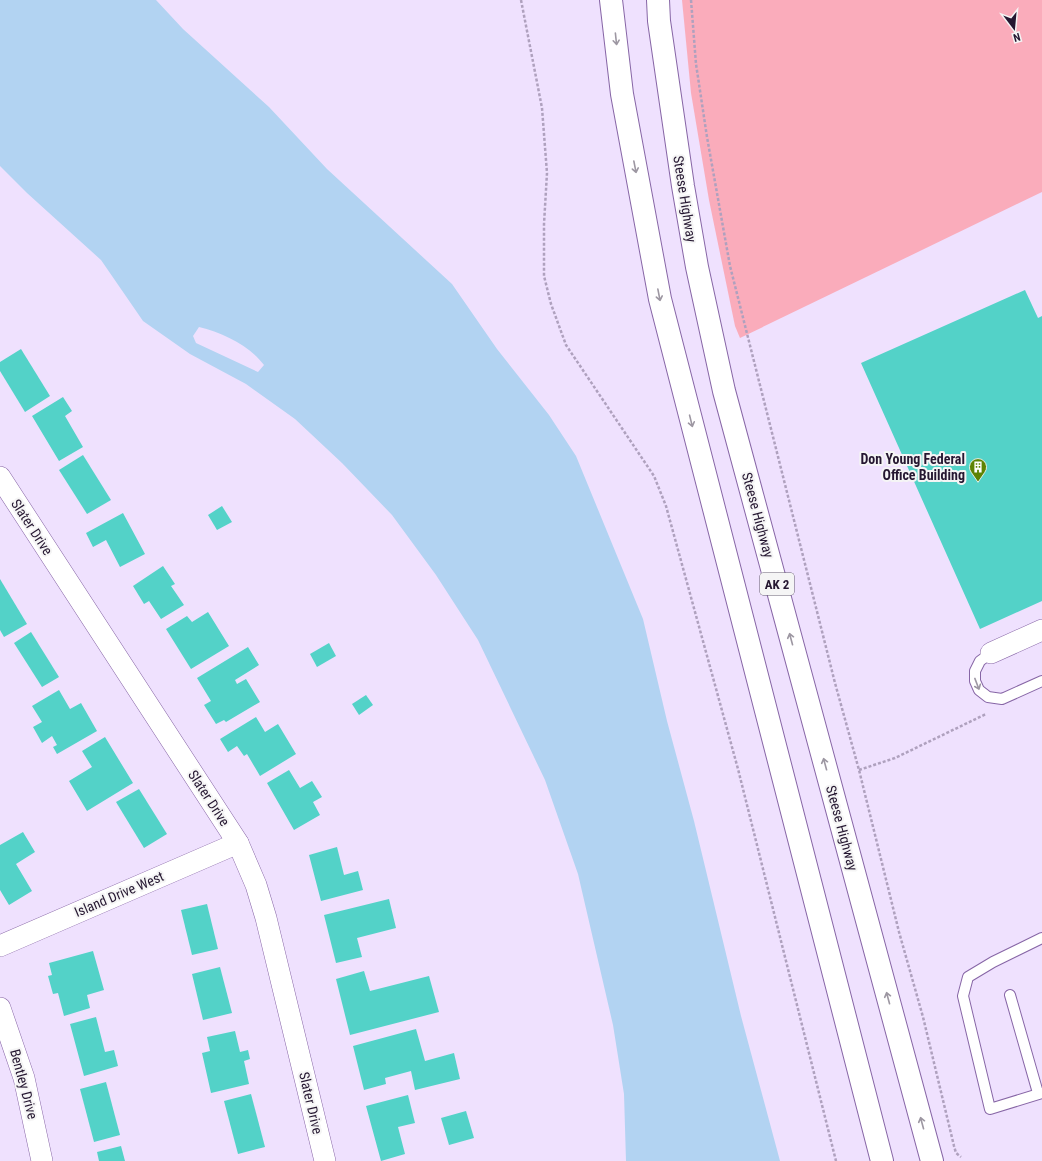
<svg xmlns="http://www.w3.org/2000/svg" width="1042" height="1161" font-family="'Roboto Condensed',sans-serif">
<style>
.green{fill:#faacbb}
.water{fill:#b2d3f2;fill-rule:evenodd}
.building{fill:#53d2c8}
.lines{fill:none;stroke-linecap:round;stroke-linejoin:round}
.service-casing{stroke:#8766a6;stroke-width:12}
.minor-casing{stroke:#8766a6;stroke-width:22}
.trunk-casing{stroke:#8766a6;stroke-width:24}
.path{stroke:#afa1be;stroke-width:2.5;stroke-dasharray:3 2;stroke-linecap:butt}
.service{stroke:#fff;stroke-width:10}
.minor{stroke:#fff;stroke-width:21}
.trunk{stroke:#fff;stroke-width:22}
.oneway{stroke:#9d97a2}
.labels{text-anchor:middle;stroke-width:4;stroke-linejoin:round;paint-order:stroke}
.shield{fill:#f5f5f5;stroke:#635a6c;stroke-width:1}
.shield-label{font-size:13px;font-weight:bold;fill:#251731}
.street-label{font-size:14px;fill:#251731;stroke:#f5f5f5}
.poi-label{font-size:14px;font-weight:bold;fill:#251731;stroke:#f5f5f5;text-anchor:end}
</style>
<rect width="100%" height="100%" fill="#efe1fe"/>
<path class="green" d="M 682,0 L 1042,0 L 1042,192 L 740,338 L 735,326 L 709,200 L 691,93 Z"/>
<path class="water" d="M 0,0 L 156,0 L 183,29 L 269,107 L 327,169 L 452,284 L 497,349 L 549,415 L 576,456 L 643,619 L 667,721 L 694,821 L 741,1016 L 780,1161 L 626,1161 L 624,1094 L 613,1025 L 578,874 L 545,780 L 478,640 L 436,575 L 392,515 L 342,463 L 295,419 L 246,384 L 190,354 L 143,321 L 101,260 L 27,193 L 0,166 ZM 199,327 C 223,333 249,345 264,365 L 258,372 L 196,343 L 193,336 Z"/>
<g class="building">
<path d="M 1025,290 L 1038,318 L 1042,316 L 1042,601 L 980,629 L 861,363 Z"/>
<path d="M 21,349 L 50,396 L 25,412 L 0,371 L 0,362 Z"/>
<path d="M 63,397 L 72,411 L 65,416 L 83,447 L 59,461 L 32,416 Z"/>
<path d="M 83,455 L 111,500 L 87,514 L 59,470 Z"/>
<path d="M 222,506 L 232,522 L 217,530 L 208,515 Z"/>
<path d="M 123,513 L 145,554 L 120,567 L 106,540 L 93,547 L 86,533 Z"/>
<path d="M 163,566 L 175,584 L 171,586 L 184,605 L 161,619 L 149,601 L 144,604 L 133,586 Z"/>
<path d="M 0,579 L 27,624 L 4,637 L 0,630 Z"/>
<path d="M 208,612 L 229,646 L 191,669 L 166,629 L 187,616 L 192,622 Z"/>
<path d="M 31,632 L 59,677 L 42,687 L 14,643 Z"/>
<path d="M 329,643 L 336,656 L 317,667 L 310,654 Z"/>
<path d="M 248,647 L 259,665 L 235,680 L 237,684 L 246,679 L 260,702 L 226,722 L 224,720 L 216,724 L 204,705 L 211,701 L 197,678 Z"/>
<path d="M 59,690 L 70,709 L 81,703 L 97,731 L 57,754 L 53,747 L 57,745 L 52,736 L 42,743 L 33,727 L 42,722 L 32,706 Z"/>
<path d="M 366,695 L 373,705 L 359,715 L 352,704 Z"/>
<path d="M 256,717 L 265,732 L 278,724 L 296,754 L 260,776 L 247,754 L 244,756 L 237,746 L 228,752 L 220,739 Z"/>
<path d="M 105,737 L 133,783 L 87,811 L 69,781 L 92,767 L 82,751 Z"/>
<path d="M 289,770 L 300,788 L 312,781 L 322,797 L 313,802 L 320,815 L 294,830 L 267,783 Z"/>
<path d="M 139,789 L 167,834 L 144,848 L 116,802 Z"/>
<path d="M 23,832 L 35,852 L 16,864 L 32,891 L 9,905 L 0,890 L 0,845 Z"/>
<path d="M 337,847 L 344,875 L 358,871 L 363,890 L 321,901 L 309,855 Z"/>
<path d="M 389,899 L 396,928 L 357,938 L 362,957 L 336,963 L 324,915 Z"/>
<path d="M 207,904 L 218,949 L 192,955 L 181,910 Z"/>
<path d="M 93,951 L 104,990 L 87,995 L 90,1008 L 64,1016 L 58,993 L 53,994 L 48,976 L 52,975 L 49,963 Z"/>
<path d="M 220,967 L 232,1013 L 203,1020 L 192,974 Z"/>
<path d="M 364,971 L 370,991 L 429,976 L 439,1012 L 350,1035 L 336,979 Z"/>
<path d="M 96,1017 L 105,1052 L 114,1050 L 118,1066 L 84,1076 L 70,1024 Z"/>
<path d="M 416,1029 L 425,1061 L 454,1053 L 460,1079 L 415,1090 L 411,1071 L 385,1078 L 386,1084 L 364,1090 L 353,1046 Z"/>
<path d="M 235,1031 L 240,1052 L 248,1050 L 250,1059 L 244,1061 L 249,1084 L 211,1093 L 202,1053 L 210,1051 L 207,1037 Z"/>
<path d="M 106,1082 L 120,1135 L 94,1142 L 80,1089 Z"/>
<path d="M 251,1094 L 265,1147 L 238,1154 L 224,1101 Z"/>
<path d="M 408,1095 L 415,1123 L 398,1127 L 405,1154 L 381,1161 L 366,1106 Z"/>
<path d="M 466,1111 L 474,1138 L 449,1145 L 441,1118 Z"/>
<path d="M 121,1146 L 125,1161 L 99,1161 L 97,1152 Z"/>
</g>
<g class="lines">
<g class="service-casing">
<g id="service">
<path d="M 991,653 L 980,661 L 975,671 L 975,681 L 979,690 L 988,697 L 1002,699 L 1042,681"/>
<path d="M 1042,938 L 993,962 L 968,977 L 963,996 L 990,1109 L 1042,1093"/>
<path d="M 1010,995 L 1038,1093"/>
</g>
</g>
<g class="minor-casing">
<g id="minor">
<path d="M 0,477 L 238,843 L 256,885 L 266,918 L 325,1161"/>
<path d="M 991,653 L 1042,630"/>
<path d="M 0,946 L 238,843"/>
<path d="M 0,1008 L 24,1078 L 42,1161"/>
</g>
</g>
<g class="trunk-casing">
<g id="trunk">
<path d="M 611,0 L 622,94 L 660,299 L 882,1161"/>
<path d="M 658,0 L 659,21 L 683,186 L 697,267 L 724,391 L 932,1161"/>
</g>
</g>
<g class="path">
<path d="M 521,0 L 542,108 L 547,173 L 544,224 L 544,276 L 551,304 L 566,345 L 654,476 L 666,506 L 738,769 L 836,1161"/>
<path d="M 691,0 L 696,64 L 707,137 L 730,266 L 835,683 L 859,770 L 899,932 L 923,1017 L 954,1146 L 956,1153 L 961,1157"/>
<path d="M 859,770 L 895,758 L 986,714"/>
</g>
<use href="#service" class="service"/>
<use href="#minor" class="minor"/>
<use href="#trunk" class="trunk"/>
</g>
<defs><path id="oneway-shaft" d="M-6 0H5M1.5-3L5.5 0L1.5 3" fill="none" stroke-width="1.6" stroke-linecap="round" stroke-linejoin="round"/></defs>
<g class="oneway">
<use href="#oneway-shaft" transform="translate(616 39) rotate(84)"/>
<use href="#oneway-shaft" transform="translate(635 167) rotate(79)"/>
<use href="#oneway-shaft" transform="translate(659 295) rotate(79)"/>
<use href="#oneway-shaft" transform="translate(691 421) rotate(76)"/>
<use href="#oneway-shaft" transform="translate(791 639) rotate(-105)"/>
<use href="#oneway-shaft" transform="translate(977 684) rotate(69)"/>
<use href="#oneway-shaft" transform="translate(825 764) rotate(-105)"/>
<use href="#oneway-shaft" transform="translate(888 998) rotate(-105)"/>
<use href="#oneway-shaft" transform="translate(922 1123) rotate(-105)"/>
</g>
<defs>
<g id="building-pin" transform="scale(0.9)"><path d="M0 17L-7.5 6A9.5 9.5 0 1 1 7.5 6Z" fill="#5d8304" stroke="#f5f5f5"/><path d="M-4-6H4V6H1V3H-1V6H-4ZM-2.5-4.3h1.7v1.8h-1.7ZM.8-4.3h1.7v1.8H.8ZM-2.5-1h1.7V.8h-1.7ZM.8-1h1.7V.8H.8Z" fill="#fff"/></g>
</defs>
<g fill-rule="evenodd">
<use href="#building-pin" x="978" y="467"/>
</g>
<g class="labels">
<rect class="shield" x="760" y="573" width="34" height="22" rx="3"/>
<g class="shield-label">
<text x="777" y="589">AK 2</text>
</g>
<g class="street-label">
<text transform="translate(685 199) rotate(81)" y="5">Steese Highway</text>
<text transform="translate(758 515) rotate(75)" y="5">Steese Highway</text>
<text transform="translate(32 527) rotate(57)" y="5">Slater Drive</text>
<text transform="translate(209 798) rotate(57)" y="5">Slater Drive</text>
<text transform="translate(842 828) rotate(75)" y="5">Steese Highway</text>
<text transform="translate(119 894) rotate(-23)" y="5">Island Drive West</text>
<text transform="translate(24 1084) rotate(75)" y="5">Bentley Drive</text>
<text transform="translate(311 1103) rotate(77)" y="5">Slater Drive</text>
</g>
<g class="poi-label">
<text x="965" y="464">Don Young Federal<tspan x="965" dy="16">Office Building</tspan></text>
</g>
</g>
<g transform="translate(1014 28) rotate(164)" stroke="#f5f5f5" stroke-width="3" paint-order="stroke">
<path d="M0-3L7 15L0 10L-7 15Z" fill="#251731"/>
<text y="-6" font-size="11" font-weight="bold" text-anchor="middle" fill="#251731">N</text>
</g>
</svg>
